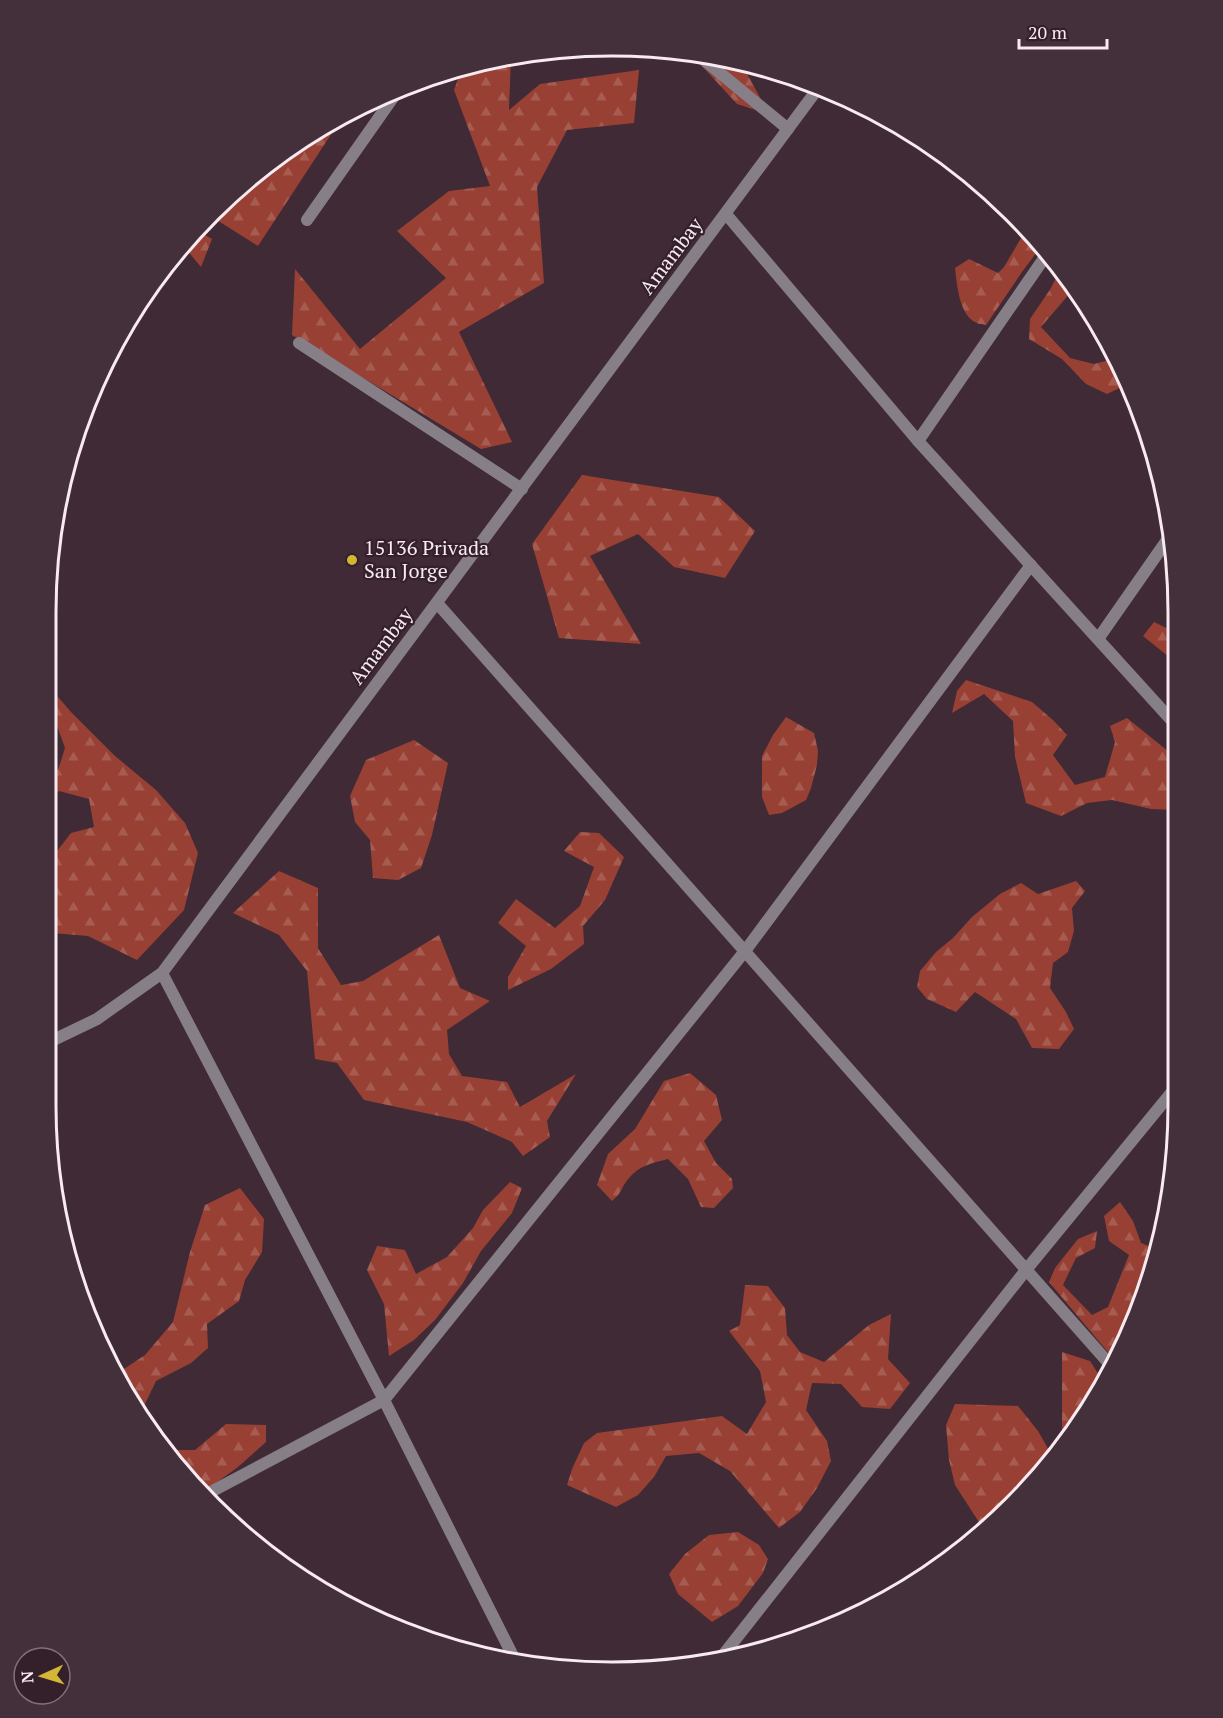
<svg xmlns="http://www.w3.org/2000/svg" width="1223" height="1718" font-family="'PT Serif',serif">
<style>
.forest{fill:url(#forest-firs)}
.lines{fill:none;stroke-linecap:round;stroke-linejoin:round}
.service{stroke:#877f87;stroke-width:12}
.minor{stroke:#877f87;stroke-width:12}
.tertiary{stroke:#877f87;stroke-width:12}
.poi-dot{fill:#d3b635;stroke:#34202b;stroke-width:2}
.labels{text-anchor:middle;stroke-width:4.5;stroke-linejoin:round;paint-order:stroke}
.street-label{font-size:20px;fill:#f8eaf0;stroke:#34202b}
.poi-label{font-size:20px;fill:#f8eaf0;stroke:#34202b;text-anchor:start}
.rim{fill:none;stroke:#f8eaf0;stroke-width:3}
</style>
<defs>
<pattern id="forest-firs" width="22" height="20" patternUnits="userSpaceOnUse" patternTransform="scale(1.5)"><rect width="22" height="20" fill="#984034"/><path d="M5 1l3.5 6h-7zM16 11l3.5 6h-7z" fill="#a75c52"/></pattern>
</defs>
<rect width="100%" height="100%" fill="#3f2a35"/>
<g class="forest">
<path d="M 690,53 L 740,61 L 769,114 L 737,104 Z"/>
<path d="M 511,56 L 509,110 L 540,84 L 639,70 L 634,123 L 567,130 L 537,187 L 544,283 L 459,332 L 512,442 L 481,449 L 292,335 L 295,269 L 360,349 L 446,278 L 397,231 L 449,191 L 490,186 L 454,90 L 462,68 Z"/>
<path d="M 345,113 L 258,246 L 212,217 L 215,214 L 230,206 L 231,194 L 238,185 L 329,121 Z"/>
<path d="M 1016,219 L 1038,238 L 1042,245 L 1022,272 L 986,325 C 983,324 980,325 977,323 C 959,316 957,284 955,268 L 969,259 L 998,273 L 1004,267 L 1024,233 Z"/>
<path d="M 200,232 L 212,239 L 201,267 L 186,249 Z"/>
<path d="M 1059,272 L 1071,292 L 1041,327 L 1070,358 L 1094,364 L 1113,359 L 1128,384 L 1107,394 L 1086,384 L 1062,359 L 1029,339 L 1030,319 L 1051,288 Z"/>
<path d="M 582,475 L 719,497 L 755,531 L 725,578 L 674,567 L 638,534 L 590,556 L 641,644 L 559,638 L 532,544 Z"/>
<path d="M 1154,622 L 1174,632 L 1174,661 L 1143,636 Z"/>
<path d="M 966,680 L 1032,702 L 1054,721 L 1067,735 L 1053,755 L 1075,785 L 1105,777 L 1115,742 L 1110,726 L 1127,718 L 1174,756 L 1175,810 L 1151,809 L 1112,800 L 1087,803 L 1061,816 L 1026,803 L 1015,757 L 1013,721 L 984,694 L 952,713 L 957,691 Z"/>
<path d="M 45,682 L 71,712 L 115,756 L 156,790 L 185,823 L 198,853 L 184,910 L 137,960 L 88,936 L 52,933 L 45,935 L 45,861 L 54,855 L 71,833 L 94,827 L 89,799 L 59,791 L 45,801 L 45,776 L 58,770 L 65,748 L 56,723 L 45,712 Z"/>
<path d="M 786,717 L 814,733 L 818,751 L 817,765 L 811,788 L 806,800 L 782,813 L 769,815 L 762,797 L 762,756 L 773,735 Z"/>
<path d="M 414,740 L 448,763 L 432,835 L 421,868 L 398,880 L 373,878 L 370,840 L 355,822 L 350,796 L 366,760 Z"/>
<path d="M 580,832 L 599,833 L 624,857 L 605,900 L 583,926 L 584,944 L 551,969 L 508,990 L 508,977 L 526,946 L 498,923 L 516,899 L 555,928 L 580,906 L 594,867 L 564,851 Z"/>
<path d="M 279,871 L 318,888 L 318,948 L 341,985 L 363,981 L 439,935 L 460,988 L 490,1001 L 447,1030 L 449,1054 L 462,1076 L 507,1082 L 520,1107 L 576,1074 L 547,1121 L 550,1137 L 523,1156 L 512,1142 L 467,1122 L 364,1100 L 337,1063 L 315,1059 L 307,971 L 279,935 L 233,913 Z"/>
<path d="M 1076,881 L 1085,891 L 1072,908 L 1074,931 L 1068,952 L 1053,963 L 1050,988 L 1066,1012 L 1074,1029 L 1059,1049 L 1032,1048 L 1016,1019 L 975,992 L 956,1012 L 927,999 L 917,987 L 920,971 L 936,952 L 953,938 L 972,917 L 1000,894 L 1021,883 L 1038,894 Z"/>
<path d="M 690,1073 L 716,1095 L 722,1120 L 704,1141 L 716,1163 L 732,1179 L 733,1188 L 714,1208 L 701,1207 L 688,1179 L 668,1159 C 653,1163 640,1165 629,1178 C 621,1187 623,1192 612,1201 L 597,1185 L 608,1154 L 635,1129 L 664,1081 Z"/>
<path d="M 510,1182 L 522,1188 L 512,1213 L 481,1251 L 463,1283 L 435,1320 L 414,1340 L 389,1356 L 384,1304 L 367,1270 L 377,1246 L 405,1250 L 416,1274 L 447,1257 L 473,1228 L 483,1210 Z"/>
<path d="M 240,1188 L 264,1219 L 262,1252 L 245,1280 L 239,1301 L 207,1324 L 208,1348 L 191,1363 L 156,1381 L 144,1406 L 153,1435 L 140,1421 L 118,1373 L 145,1355 L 173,1322 L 190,1252 L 205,1205 Z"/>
<path d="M 1120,1202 L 1133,1221 L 1141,1243 L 1159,1250 L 1117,1361 L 1107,1351 L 1049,1282 L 1055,1268 L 1078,1239 L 1097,1231 L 1095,1248 L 1076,1258 L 1063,1285 L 1092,1315 L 1108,1307 L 1129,1255 L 1109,1241 L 1104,1216 Z"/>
<path d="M 745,1285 L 768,1286 L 785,1308 L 787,1335 L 800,1352 L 824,1362 L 869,1325 L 891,1314 L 888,1359 L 910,1383 L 890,1409 L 862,1407 L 841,1384 L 812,1383 L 806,1410 L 827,1441 L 831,1461 L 817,1488 L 800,1512 L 779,1528 L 730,1471 L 699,1453 L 666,1456 L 654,1477 L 638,1495 L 616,1507 L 567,1485 L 572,1469 L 584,1443 L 597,1433 L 722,1416 L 747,1434 L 766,1402 L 760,1371 L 729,1331 L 740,1325 Z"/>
<path d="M 1062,1352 L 1090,1361 L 1104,1383 L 1070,1437 L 1062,1431 Z"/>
<path d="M 955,1404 L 1018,1406 L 1038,1431 L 1054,1459 L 991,1526 L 984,1530 L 955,1485 L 949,1460 L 946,1425 Z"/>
<path d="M 226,1424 L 266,1425 L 266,1442 L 238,1467 L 213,1485 L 200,1489 L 166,1450 L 195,1450 Z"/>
<path d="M 738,1532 L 759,1545 L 768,1559 L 763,1573 L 738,1606 L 712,1622 L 678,1594 L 669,1574 L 685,1554 L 709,1535 Z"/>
</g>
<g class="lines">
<path class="service" d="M 299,343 L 522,489"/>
<g class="minor">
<path d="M 697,54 L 788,129"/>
<path d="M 726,214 L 918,441 L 1174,723"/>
<path d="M 307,220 L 399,89"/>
<path d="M 918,441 L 1047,254"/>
<path d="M 437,603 L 1113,1368"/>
<path d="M 1098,639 L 1172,533"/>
<path d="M 162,973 L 384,1400 L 516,1662"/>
<path d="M 205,1495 L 384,1400 L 745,951 L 1031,565"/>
<path d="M 720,1659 L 1026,1270 L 1176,1087"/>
</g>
<path class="tertiary" d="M 45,1044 L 97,1019 L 162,973 L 819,87"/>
</g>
<circle class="poi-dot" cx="352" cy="560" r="6"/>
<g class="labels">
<g class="street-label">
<text transform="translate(671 256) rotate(-53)" y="7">Amambay</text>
<text transform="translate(381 646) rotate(-53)" y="7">Amambay</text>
</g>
<g class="poi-label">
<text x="364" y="555">15136 Privada<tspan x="364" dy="23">San Jorge</tspan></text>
</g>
</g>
<path d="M0 0H1223V1718H0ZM612 56H612A556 556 0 0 1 1168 612V1106A556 556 0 0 1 612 1662H612A556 556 0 0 1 56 1106V612A556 556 0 0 1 612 56Z" fill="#44303b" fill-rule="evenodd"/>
<path class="rim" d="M612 56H612A556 556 0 0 1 1168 612V1106A556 556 0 0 1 612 1662H612A556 556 0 0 1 56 1106V612A556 556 0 0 1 612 56Z"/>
<g transform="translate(42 1676) rotate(266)"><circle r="28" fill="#34202b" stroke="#82717a" stroke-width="1.5"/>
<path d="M0-4.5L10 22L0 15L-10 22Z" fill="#d3b635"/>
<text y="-9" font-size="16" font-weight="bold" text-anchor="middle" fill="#f8eaf0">N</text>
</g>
<path d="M1019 39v9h88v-9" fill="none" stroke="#f8eaf0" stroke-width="3"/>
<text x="1028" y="39" font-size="18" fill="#f8eaf0" stroke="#34202b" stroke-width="4.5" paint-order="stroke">20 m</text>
</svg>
